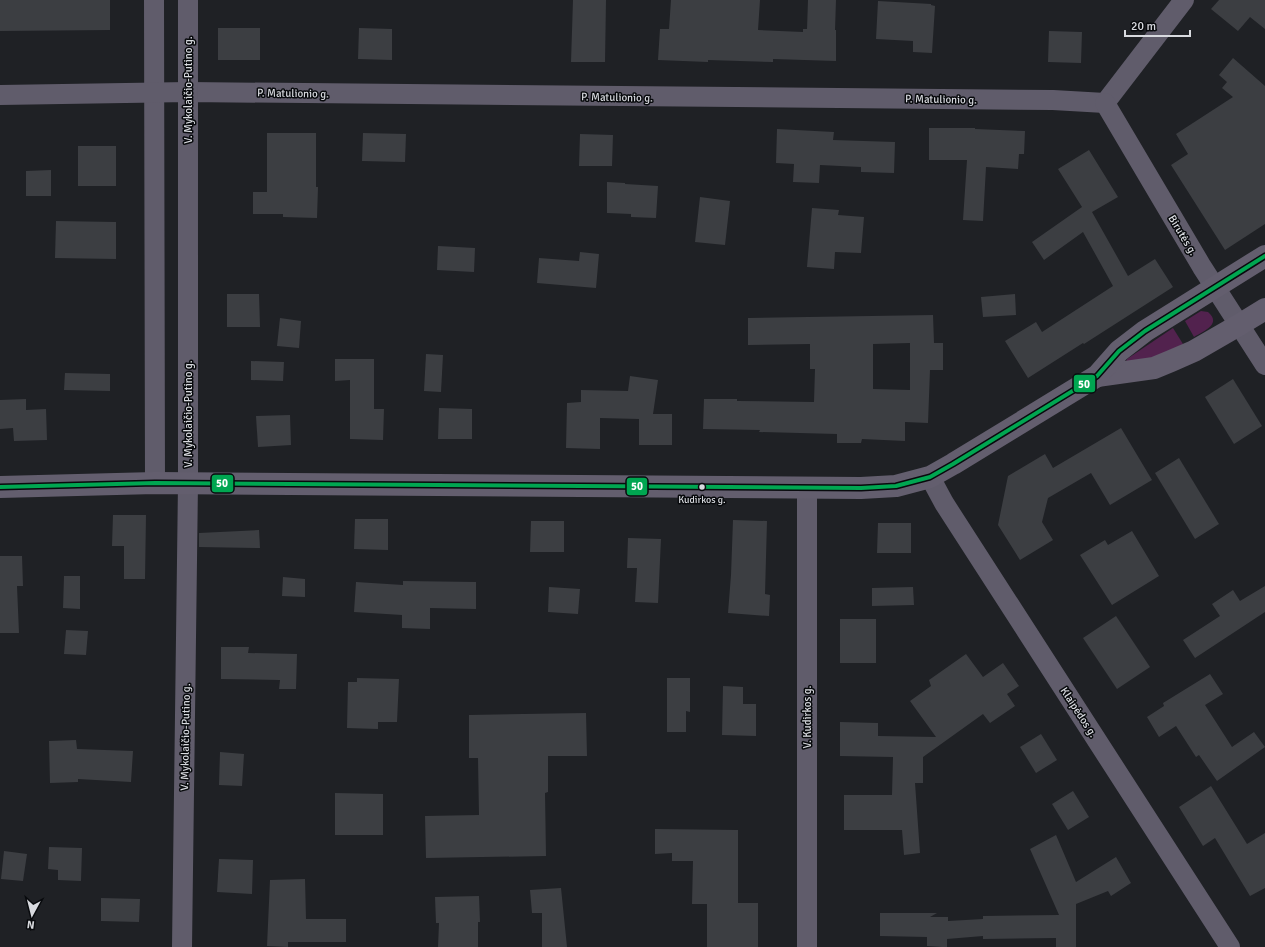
<svg xmlns="http://www.w3.org/2000/svg" width="1265" height="947" font-family="Signika,sans-serif">
<style>
.green{fill:#52224e}
.building{fill:#3c3e42;fill-rule:evenodd}
.lines{fill:none;stroke-linecap:round;stroke-linejoin:round}
.minor{stroke:#605c6b;stroke-width:20}
.secondary{stroke:#635e6e;stroke-width:22}
.bus-1-casing{stroke:#080a0d;stroke-width:7}
.bus-1{stroke:#00a651;stroke-width:4}
.bus-dot{fill:#d8dadf;stroke:#080a0d;stroke-width:1.5}
.labels{text-anchor:middle;stroke-width:3;stroke-linejoin:round;paint-order:stroke}
.bus-label{font-size:10px;fill:#d8dadf;stroke:#080a0d}
.street-label{font-size:11px;fill:#d8dadf;stroke:#080a0d}
.line-badge{stroke:#080a0d;stroke-width:1.5}
.badge-label{font-size:11px;text-anchor:middle;font-weight:bold;fill:#fff}
</style>
<rect width="100%" height="100%" fill="#1f2125"/>
<g class="green">
<path d="M 1201,311 L 1208,312 C 1222,324 1204,331 1194,337 L 1185,321 Z"/>
<path d="M 1173,328 L 1183,344 L 1171,351 L 1131,365 L 1126,362 L 1127,359 Z"/>
</g>
<g class="building">
<path d="M 0,0 L 110,0 L 110,30 L 0,31 Z"/>
<path d="M 573,0 L 606,0 L 605,62 L 571,62 Z"/>
<path d="M 671,0 L 760,0 L 758,30 L 803,32 L 803,29 L 807,29 L 808,0 L 836,0 L 835,30 L 836,30 L 836,61 L 773,59 L 773,62 L 708,60 L 708,62 L 658,60 L 660,29 L 669,29 Z"/>
<path d="M 1219,0 L 1265,0 L 1265,29 L 1250,17 L 1238,31 L 1211,9 Z"/>
<path d="M 878,1 L 931,4 L 931,5 L 935,6 L 932,53 L 913,52 L 913,41 L 876,39 Z"/>
<rect x="218" y="28" width="42" height="32"/>
<path d="M 359,28 L 392,29 L 392,60 L 358,59 Z"/>
<path d="M 1049,31 L 1082,32 L 1081,63 L 1048,62 Z"/>
<path d="M 1233,58 L 1265,86 L 1265,224 L 1225,250 L 1171,165 L 1188,154 L 1176,134 L 1233,97 L 1222,88 L 1227,82 L 1219,75 Z"/>
<path d="M 929,128 L 975,128 L 975,129 L 1025,131 L 1024,154 L 1019,154 L 1018,169 L 986,167 L 983,221 L 963,220 L 967,160 L 929,160 Z"/>
<path d="M 777,129 L 834,132 L 833,140 L 895,142 L 894,173 L 861,172 L 861,167 L 820,165 L 819,183 L 793,182 L 794,164 L 776,163 Z"/>
<path d="M 267,133 L 316,133 L 316,187 L 318,187 L 317,218 L 283,217 L 283,214 L 253,214 L 253,192 L 267,192 Z"/>
<path d="M 363,133 L 406,134 L 405,162 L 362,161 Z"/>
<path d="M 580,134 L 613,135 L 612,166 L 579,166 Z"/>
<rect x="78" y="146" width="38" height="40"/>
<path d="M 1089,150 L 1118,197 L 1092,212 L 1128,276 L 1155,259 L 1173,287 L 1084,344 L 1083,343 L 1028,378 L 1005,341 L 1036,322 L 1042,332 L 1113,286 L 1083,232 L 1044,260 L 1032,242 L 1082,207 L 1058,169 Z"/>
<path d="M 51,170 L 51,196 L 26,196 L 26,171 Z"/>
<path d="M 607,182 L 625,183 L 625,184 L 658,186 L 656,218 L 631,217 L 631,214 L 607,213 Z"/>
<path d="M 700,197 L 730,201 L 725,245 L 695,242 Z"/>
<path d="M 812,208 L 839,210 L 838,215 L 864,217 L 861,253 L 835,252 L 834,269 L 807,267 Z"/>
<path d="M 56,221 L 116,222 L 116,259 L 55,258 Z"/>
<path d="M 438,246 L 475,248 L 474,272 L 437,270 Z"/>
<path d="M 580,252 L 599,254 L 596,288 L 537,283 L 539,258 L 579,261 Z"/>
<path d="M 227,294 L 259,294 L 260,327 L 227,327 Z"/>
<path d="M 1015,294 L 1016,315 L 983,317 L 981,297 Z"/>
<path d="M 933,315 L 934,343 L 943,343 L 943,370 L 930,370 L 928,423 L 905,422 L 905,441 L 862,439 L 861,443 L 837,443 L 837,434 L 759,432 L 760,430 L 703,429 L 704,399 L 737,399 L 737,401 L 814,402 L 815,369 L 810,369 L 810,344 L 748,345 L 748,318 ZM 910,343 L 910,390 L 873,389 L 873,344 Z"/>
<path d="M 280,318 L 301,321 L 299,348 L 277,346 Z"/>
<path d="M 426,354 L 443,355 L 441,392 L 424,391 Z"/>
<path d="M 335,359 L 374,359 L 374,409 L 384,409 L 383,440 L 350,439 L 350,380 L 335,381 Z"/>
<path d="M 251,361 L 284,362 L 283,381 L 251,380 Z"/>
<path d="M 65,373 L 110,374 L 110,391 L 64,390 Z"/>
<path d="M 630,376 L 658,380 L 653,414 L 672,414 L 672,445 L 639,445 L 639,419 L 600,418 L 600,449 L 566,448 L 567,403 L 581,402 L 581,390 L 628,391 Z"/>
<path d="M 1233,379 L 1262,426 L 1234,444 L 1205,397 Z"/>
<path d="M 26,399 L 26,410 L 46,409 L 47,440 L 14,441 L 13,428 L 0,429 L 0,400 Z"/>
<path d="M 439,408 L 472,409 L 472,439 L 438,439 Z"/>
<path d="M 290,415 L 291,445 L 258,447 L 256,416 Z"/>
<path d="M 1121,428 L 1152,480 L 1110,505 L 1091,473 L 1048,498 L 1042,522 L 1053,540 L 1020,560 L 998,525 L 1008,476 L 1045,454 L 1053,468 Z"/>
<path d="M 1179,458 L 1219,524 L 1195,539 L 1155,473 Z"/>
<path d="M 113,515 L 146,515 L 145,579 L 124,579 L 124,546 L 112,546 Z"/>
<path d="M 355,519 L 388,519 L 388,550 L 354,549 Z"/>
<path d="M 733,520 L 767,521 L 765,594 L 770,595 L 769,616 L 728,613 L 731,575 Z"/>
<path d="M 531,521 L 564,521 L 564,552 L 530,552 Z"/>
<path d="M 878,523 L 911,523 L 911,553 L 877,553 Z"/>
<path d="M 259,530 L 260,548 L 199,547 L 199,533 Z"/>
<path d="M 1132,531 L 1159,576 L 1112,605 L 1080,555 L 1105,540 L 1108,545 Z"/>
<path d="M 628,538 L 661,539 L 658,603 L 635,602 L 637,568 L 627,568 Z"/>
<path d="M 0,556 L 22,556 L 23,586 L 17,586 L 19,633 L 0,633 Z"/>
<path d="M 64,576 L 80,576 L 80,609 L 63,608 Z"/>
<path d="M 283,577 L 305,579 L 305,597 L 282,596 Z"/>
<path d="M 403,581 L 476,582 L 476,609 L 430,608 L 430,629 L 402,628 L 402,615 L 354,612 L 356,582 L 403,585 Z"/>
<path d="M 1265,586 L 1265,612 L 1195,658 L 1183,640 L 1220,616 L 1212,604 L 1233,590 L 1240,601 Z"/>
<path d="M 549,587 L 580,589 L 578,614 L 548,612 Z"/>
<path d="M 913,587 L 914,605 L 872,606 L 872,588 Z"/>
<path d="M 1116,616 L 1150,667 L 1117,689 L 1083,638 Z"/>
<rect x="840" y="619" width="36" height="44"/>
<path d="M 66,630 L 88,631 L 86,655 L 64,654 Z"/>
<path d="M 221,647 L 249,647 L 248,653 L 297,654 L 296,689 L 279,689 L 280,680 L 221,679 Z"/>
<path d="M 966,654 L 983,677 L 1003,663 L 1019,686 L 1007,694 L 1015,706 L 990,723 L 983,714 L 923,757 L 923,783 L 915,783 L 920,853 L 904,855 L 902,830 L 844,830 L 844,795 L 892,795 L 893,757 L 840,756 L 840,722 L 878,723 L 878,736 L 936,737 L 910,701 L 931,686 L 929,680 Z"/>
<path d="M 1210,674 L 1223,694 L 1205,705 L 1232,747 L 1254,732 L 1265,747 L 1217,781 L 1199,755 L 1196,757 L 1176,726 L 1159,737 L 1147,717 L 1164,706 L 1163,703 Z"/>
<path d="M 357,678 L 399,679 L 397,722 L 378,722 L 378,729 L 347,728 L 348,682 L 357,682 Z"/>
<path d="M 667,678 L 690,678 L 690,712 L 686,711 L 686,732 L 667,732 Z"/>
<path d="M 723,686 L 743,687 L 743,704 L 756,704 L 756,736 L 722,735 Z"/>
<path d="M 586,713 L 587,756 L 548,756 L 548,792 L 545,793 L 546,856 L 426,858 L 425,816 L 479,815 L 478,758 L 469,758 L 469,715 Z"/>
<path d="M 1041,734 L 1057,760 L 1036,773 L 1020,747 Z"/>
<path d="M 76,740 L 77,749 L 133,751 L 131,782 L 78,779 L 78,782 L 50,783 L 49,741 Z"/>
<path d="M 220,752 L 244,754 L 242,786 L 219,785 Z"/>
<path d="M 1211,786 L 1247,844 L 1265,833 L 1265,888 L 1250,896 L 1215,838 L 1203,846 L 1179,807 Z"/>
<path d="M 1073,791 L 1089,817 L 1068,830 L 1052,804 Z"/>
<path d="M 335,793 L 383,794 L 383,835 L 335,835 Z"/>
<path d="M 655,829 L 738,830 L 738,903 L 758,903 L 758,947 L 707,947 L 707,904 L 692,904 L 693,861 L 672,861 L 672,853 L 655,854 Z"/>
<path d="M 1056,835 L 1076,882 L 1116,857 L 1131,883 L 1111,896 L 1108,891 L 1076,904 L 1076,947 L 1056,947 L 1056,938 L 983,939 L 983,936 L 947,939 L 947,947 L 942,947 L 927,946 L 927,937 L 880,936 L 880,913 L 937,913 L 930,917 L 948,917 L 948,921 L 983,919 L 983,916 L 1059,915 L 1030,849 Z"/>
<path d="M 49,847 L 82,848 L 81,881 L 58,880 L 58,870 L 48,869 Z"/>
<path d="M 4,851 L 27,854 L 23,881 L 1,879 Z"/>
<path d="M 219,859 L 253,860 L 252,894 L 217,892 Z"/>
<path d="M 305,879 L 306,919 L 346,919 L 346,942 L 288,942 L 288,947 L 267,946 L 270,880 Z"/>
<path d="M 561,888 L 567,947 L 542,947 L 542,913 L 532,913 L 530,890 Z"/>
<path d="M 479,896 L 480,922 L 478,922 L 478,947 L 438,947 L 439,923 L 436,923 L 435,897 Z"/>
<path d="M 101,898 L 140,899 L 139,922 L 101,921 Z"/>
</g>
<g class="lines">
<g class="minor">
<path d="M 154,0 L 155,483"/>
<path d="M 0,95 L 188,92 L 1053,100 L 1105,103 L 1184,0"/>
<path d="M 1105,103 L 1202,267 L 1265,365"/>
<path d="M 930,477 L 944,503 L 1230,947"/>
<path d="M 182,947 L 188,483 L 188,0"/>
<path d="M 807,947 L 807,488"/>
</g>
<g class="secondary">
<path d="M 1097,376 L 1154,368 L 1171,361 L 1194,351 L 1239,325 L 1265,309"/>
<path d="M 0,487 L 155,483 L 861,488 L 896,486 L 930,477 L 953,464 L 1097,376 L 1119,351 L 1145,331 L 1265,256"/>
</g>
<g class="bus-1-casing">
<path id="bus-1" d="M 0,487 L 155,483 L 861,488 L 896,486 L 930,477 L 953,464 L 1097,376 L 1119,351 L 1145,331 L 1265,256"/>
</g>
<use href="#bus-1" class="bus-1"/>
</g>
<circle class="bus-dot" cx="702" cy="487" r="3.5"/>
<g class="labels">
<g class="bus-label">
<text x="702" y="503">Kudirkos g.</text>
</g>
<g class="street-label">
<text transform="translate(188 90) rotate(-90)" y="4">V. Mykolaičio-Putino g.</text>
<text transform="translate(293 93) rotate(1)" y="4">P. Matulionio g.</text>
<text transform="translate(617 97) rotate(1)" y="4">P. Matulionio g.</text>
<text transform="translate(941 99) rotate(1)" y="4">P. Matulionio g.</text>
<text transform="translate(1183 235) rotate(59)" y="4">Birutės g.</text>
<text transform="translate(188 414) rotate(-90)" y="4">V. Mykolaičio-Putino g.</text>
<text transform="translate(1079 712) rotate(57)" y="4">Klaipėdos g.</text>
<text transform="translate(807 717) rotate(-90)" y="4">V. Kudirkos g.</text>
<text transform="translate(185 737) rotate(-89)" y="4">V. Mykolaičio-Putino g.</text>
</g>
</g>
<g class="line-badge">
<rect x="1073" y="374" width="23" height="19" rx="4" fill="#00a651"/>
<rect x="211" y="474" width="23" height="19" rx="4" fill="#00a651"/>
<rect x="626" y="477" width="22" height="19" rx="4" fill="#00a651"/>
</g>
<g class="badge-label">
<text x="1084" y="388">50</text>
<text x="222" y="487">50</text>
<text x="637" y="490">50</text>
</g>
<g transform="translate(32 915) rotate(187)" stroke="#080a0d" stroke-width="3" paint-order="stroke">
<path d="M0-3L7 15L0 10L-7 15Z" fill="#d8dadf"/>
<text y="-6" font-size="11" font-weight="bold" text-anchor="middle" fill="#d8dadf">N</text>
</g>
<path d="M1125 30v6h65v-6" fill="none" stroke="#d8dadf" stroke-width="2"/>
<text x="1131" y="30" font-size="12" fill="#d8dadf" stroke="#080a0d" stroke-width="3" paint-order="stroke">20 m</text>
</svg>
